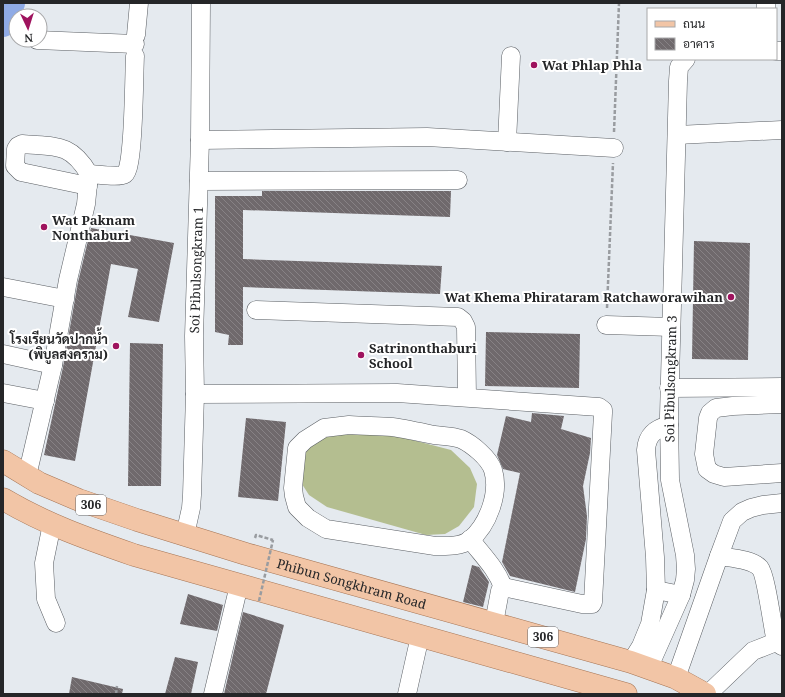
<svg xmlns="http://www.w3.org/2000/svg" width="785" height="697" font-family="'Noto Serif',Sarabun,serif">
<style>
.garden{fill:#b4be90}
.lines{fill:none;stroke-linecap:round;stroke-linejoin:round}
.river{stroke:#8fabe6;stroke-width:28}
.building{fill:url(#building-back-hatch)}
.minor-casing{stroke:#5b5f64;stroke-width:19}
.major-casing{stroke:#a57454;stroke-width:23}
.path{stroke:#999ca0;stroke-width:2.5;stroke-dasharray:4 2;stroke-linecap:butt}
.minor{stroke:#fff;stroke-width:18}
.major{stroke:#f2c5a6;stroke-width:22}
.path-bridge{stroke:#999ca0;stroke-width:2.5;stroke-dasharray:4 2;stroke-linecap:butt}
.poi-dot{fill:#9f135e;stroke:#fff;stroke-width:1.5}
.labels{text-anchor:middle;stroke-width:4;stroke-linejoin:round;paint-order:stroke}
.shield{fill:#fff;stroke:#666768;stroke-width:1}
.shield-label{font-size:12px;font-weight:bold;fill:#252628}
.poi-label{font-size:13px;font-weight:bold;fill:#252628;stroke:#fff;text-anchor:start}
.street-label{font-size:13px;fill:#252628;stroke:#fff}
</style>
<defs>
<pattern id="building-back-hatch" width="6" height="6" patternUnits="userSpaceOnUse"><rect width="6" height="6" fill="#6f696c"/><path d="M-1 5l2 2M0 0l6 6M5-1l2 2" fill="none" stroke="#878285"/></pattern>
</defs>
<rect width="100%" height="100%" fill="#e5eaef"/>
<path class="garden" d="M 347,423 L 451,450 L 470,468 L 477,484 L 474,507 L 459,526 L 445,534 L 426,535 L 327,507 L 309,495 L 300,481 L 300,445 Z"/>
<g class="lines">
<path class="river" d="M 3,23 L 11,3"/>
</g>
<g class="building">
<path d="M 262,191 L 451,191 L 450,217 L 243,210 L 243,259 L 442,266 L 440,294 L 243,287 L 243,345 L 228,345 L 229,335 L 215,332 L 215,196 L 262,196 Z"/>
<path d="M 91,228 L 174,243 L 159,322 L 128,317 L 138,269 L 111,264 L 75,461 L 44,455 L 63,367 L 78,282 Z"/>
<path d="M 694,241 L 750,243 L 748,360 L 692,359 Z"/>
<path d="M 486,332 L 580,334 L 579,388 L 485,386 Z"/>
<path d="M 130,343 L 163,344 L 161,486 L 128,486 Z"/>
<path d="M 532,413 L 564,416 L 561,429 L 591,438 L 590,453 L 583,486 L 587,516 L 586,539 L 575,592 L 510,576 L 502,562 L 520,473 L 503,469 L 497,455 L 506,416 L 531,422 Z"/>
<path d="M 246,418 L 286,422 L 278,501 L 238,497 Z"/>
<path d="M 472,565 L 479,567 L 489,582 L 483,607 L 463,602 Z"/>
<path d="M 188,594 L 223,605 L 217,631 L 180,624 Z"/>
<path d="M 243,612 L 284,625 L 266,694 L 224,694 Z"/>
<path d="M 175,657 L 198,662 L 191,694 L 165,694 Z"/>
<path d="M 72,677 L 123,689 L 122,694 L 69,694 Z"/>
</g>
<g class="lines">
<g class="minor-casing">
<g id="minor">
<path d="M 766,3 L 766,9"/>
<path d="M 136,35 L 139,3"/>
<path d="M 37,40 L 135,44"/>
<path d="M 776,51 L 782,51"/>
<path d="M 677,135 L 782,130"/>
<path d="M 200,140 L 427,137 L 614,148"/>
<path d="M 507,142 L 511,56"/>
<path d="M 199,181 L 458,180"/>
<path d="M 88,186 L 21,172 L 15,166 L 16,149 L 18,146 L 22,144 C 55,147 70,142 89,174"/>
<path d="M 3,287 L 65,299"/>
<path d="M 256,310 L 458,317 L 463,321 L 466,327 L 467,397"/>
<path d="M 606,325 L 671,327"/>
<path d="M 3,354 L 53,365"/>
<path d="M 669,388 L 782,387"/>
<path d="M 3,393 L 45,401"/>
<path d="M 195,394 L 397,393 L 599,407 L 603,410 L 603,413 L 593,602 L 592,604 L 582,604 L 503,587 L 500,591 L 494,623"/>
<path d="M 782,404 L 733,406 L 716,408 L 710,413 L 708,418 L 704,454 L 707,469 L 714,474 L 724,477 L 782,473"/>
<path d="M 349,425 C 363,426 377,426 392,427 C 406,429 420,432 434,435 C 442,436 453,436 461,439 C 472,444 489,458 493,470 C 500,493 488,525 470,540 C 460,547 446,546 435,546 L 326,529 L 308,518 L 297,507 L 294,496 L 293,488 L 297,448 L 305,440 L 324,428 Z"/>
<path d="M 669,425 C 655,429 647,435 646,450 L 655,557 L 656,590 L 681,595"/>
<path d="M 27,476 L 53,365 L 68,280 L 86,204 L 89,174 C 97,174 119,178 125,174 C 134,168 134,72 135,56"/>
<path d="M 52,524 L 44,563 L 46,599 L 56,623"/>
<path id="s1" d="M 185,535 L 191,508 L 192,495 L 195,394 L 194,336 L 200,140 L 201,3"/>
<path d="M 470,539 C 482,555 496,568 503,587"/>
<path d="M 719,556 C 730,558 752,559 760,568 C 766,575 773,630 776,642 L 782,646"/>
<path d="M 631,662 L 641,646 L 650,624 L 656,590"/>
<path id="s2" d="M 649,667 L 681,595 L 685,580 L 686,569 L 685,555 L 670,480 L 669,416 L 678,81 L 679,67 L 686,59"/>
<path d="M 676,678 L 719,556 L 732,521 L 742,512 L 751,508 L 763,505 L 782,503"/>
<path d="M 213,694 L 239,585"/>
<path d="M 407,694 L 420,636"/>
<path d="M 708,694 L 753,651 L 776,642"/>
</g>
</g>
<g class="major-casing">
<g id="major">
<path id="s3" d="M 3,461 L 39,483 L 79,500 L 137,520 L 246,554 L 631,662 L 676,678 L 705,694"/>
<path d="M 3,499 C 45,524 88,539 134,555 L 626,694"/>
</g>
</g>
<g class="path">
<path d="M 614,132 L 619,3"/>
<path d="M 607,308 L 613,163"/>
<path d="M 255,538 L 256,535 L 273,540"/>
<path d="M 116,694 L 117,686"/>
</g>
<use href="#minor" class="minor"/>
<use href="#major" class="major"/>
<path class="path-bridge" d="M 259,601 L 273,540"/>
</g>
<g class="poi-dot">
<circle cx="534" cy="65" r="4"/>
<circle cx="44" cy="227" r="4"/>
<circle cx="731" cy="297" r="4"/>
<circle cx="116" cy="346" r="4"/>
<circle cx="361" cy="355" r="4"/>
</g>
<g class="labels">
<g class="shield">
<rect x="76" y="495" width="30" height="20" rx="3"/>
<rect x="528" y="627" width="30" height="20" rx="3"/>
</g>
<g class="shield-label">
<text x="91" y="509">306</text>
<text x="543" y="641">306</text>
</g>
<g class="poi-label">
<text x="542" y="70">Wat Phlap Phla</text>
<text x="52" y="225">Wat Paknam<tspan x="52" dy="15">Nonthaburi</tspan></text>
<text x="723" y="302" text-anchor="end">Wat Khema Phirataram Ratchaworawihan</text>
<text x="108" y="344" text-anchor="end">โรงเรียนวัดปากน้ำ<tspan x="108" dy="15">(พิบูลสงคราม)</tspan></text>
<text x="369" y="353">Satrinonthaburi<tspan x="369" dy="15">School</tspan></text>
</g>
<g class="street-label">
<text dy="5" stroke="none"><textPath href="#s1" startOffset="266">Soi Pibulsongkram 1</textPath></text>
<text dy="5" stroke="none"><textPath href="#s2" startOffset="297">Soi Pibulsongkram 3</textPath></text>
<text dy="5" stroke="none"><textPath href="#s3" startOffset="371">Phibun Songkhram Road</textPath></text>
</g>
</g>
<rect width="785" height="697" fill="none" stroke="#252628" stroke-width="8"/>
<rect x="647" y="8" width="130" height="52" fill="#ffffff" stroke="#a8a8a9"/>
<rect x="655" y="21" width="20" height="6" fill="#f2c5a6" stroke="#a8a8a9"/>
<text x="683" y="28" font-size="12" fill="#252628">ถนน</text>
<rect x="655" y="38" width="20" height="12" fill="url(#building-back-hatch)" stroke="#a8a8a9"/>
<text x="683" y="48" font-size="12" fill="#252628">อาคาร</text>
<g transform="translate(28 28) rotate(176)"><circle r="19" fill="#ffffff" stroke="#a8a8a9"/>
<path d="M0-3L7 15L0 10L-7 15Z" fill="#9f135e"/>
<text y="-6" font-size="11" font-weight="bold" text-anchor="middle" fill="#252628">N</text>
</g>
</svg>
